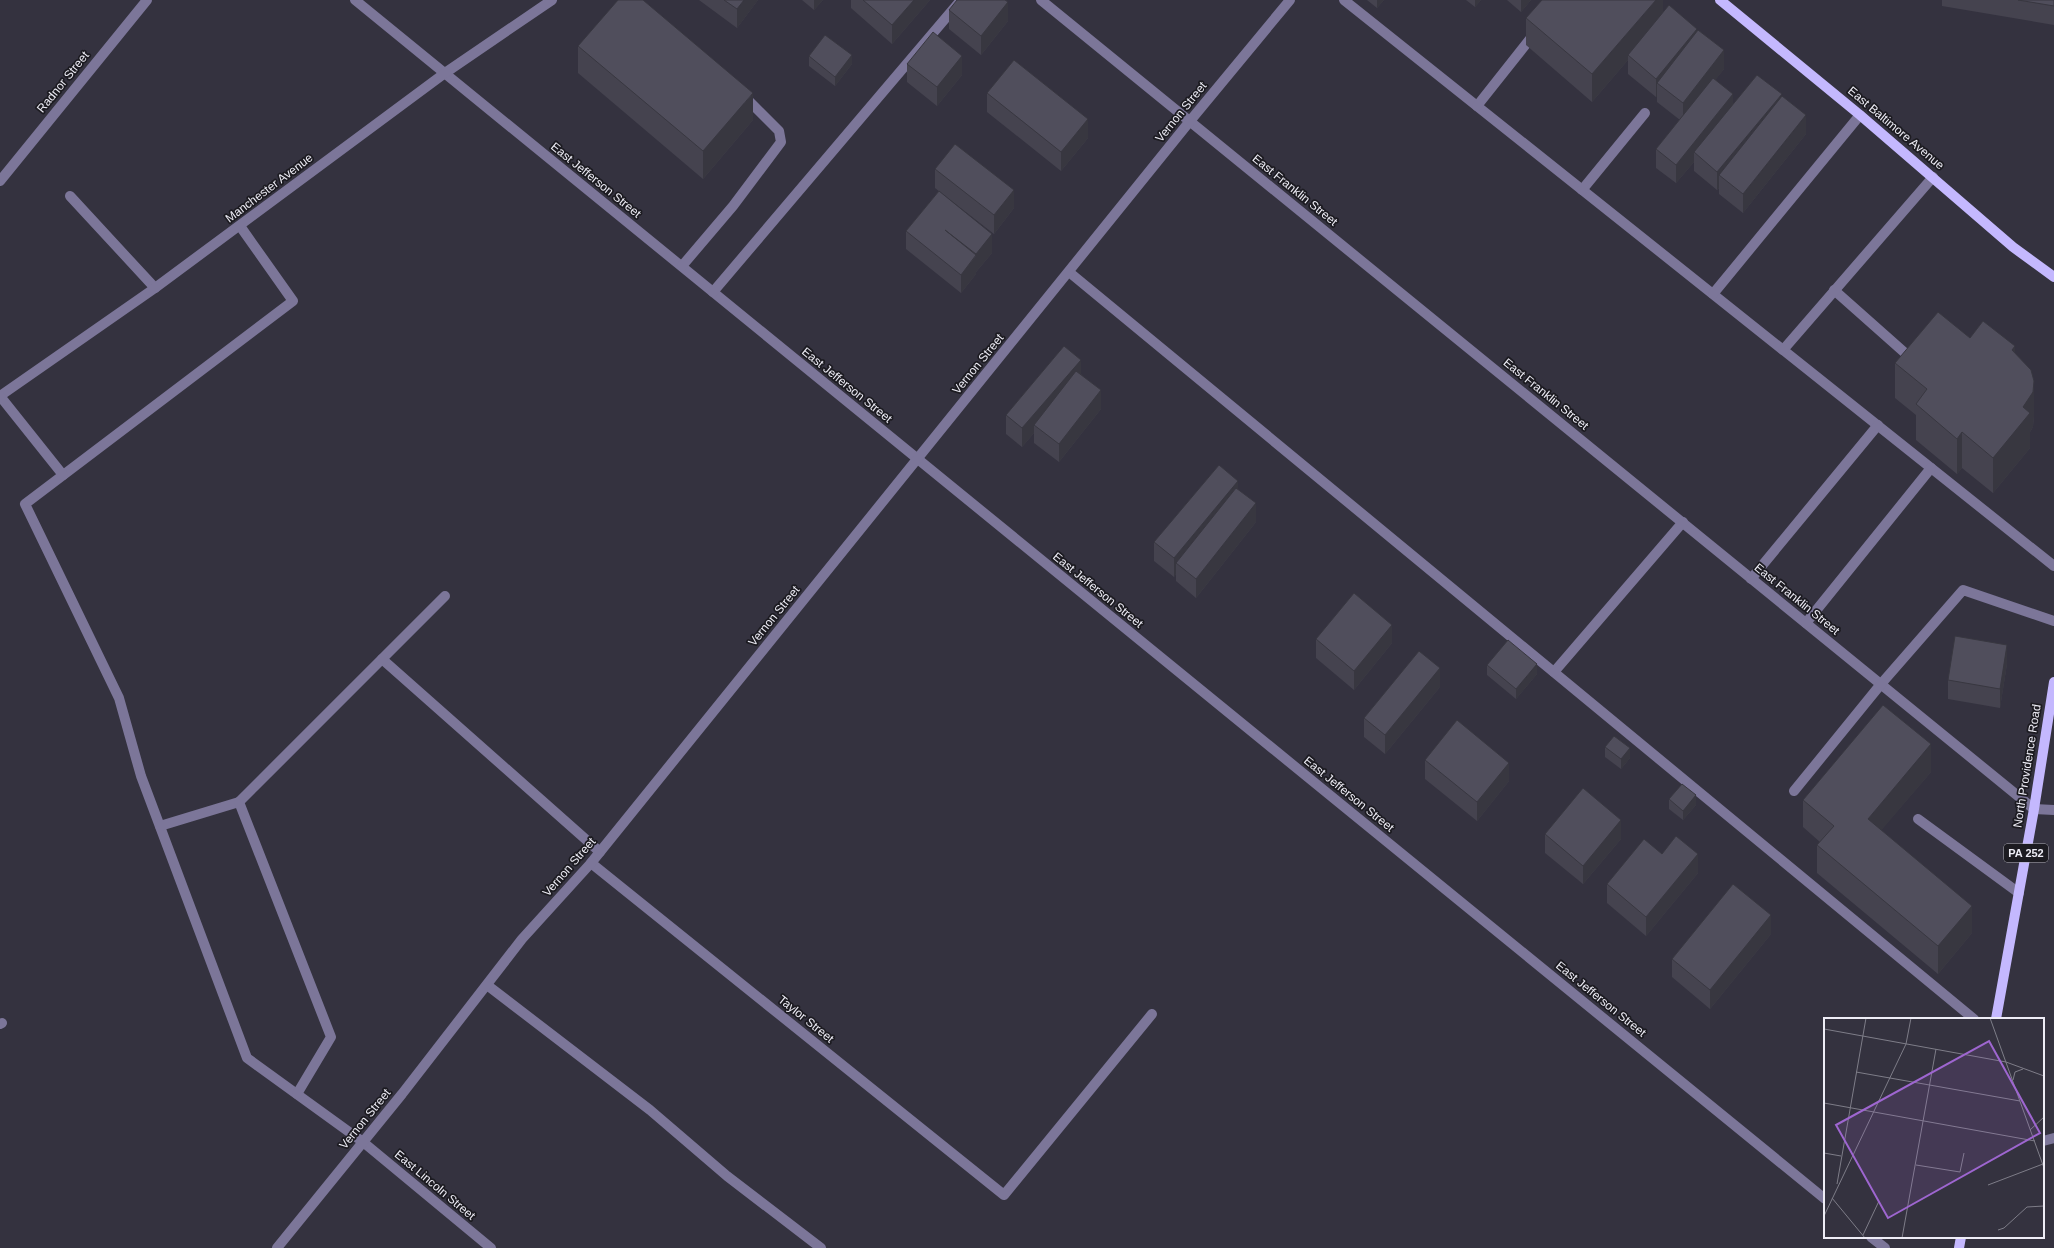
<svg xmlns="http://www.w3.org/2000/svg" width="2054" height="1248" font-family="Helvetica,sans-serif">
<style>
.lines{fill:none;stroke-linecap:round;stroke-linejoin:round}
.minor{stroke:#7c7699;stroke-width:10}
.major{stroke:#c4b8fe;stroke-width:10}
.wall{fill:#45434f}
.shaded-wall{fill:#383740}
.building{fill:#504e5c;stroke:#383740}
.labels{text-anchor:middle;stroke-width:3.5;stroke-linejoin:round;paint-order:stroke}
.shield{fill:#1c1b21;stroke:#afaeb6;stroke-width:1}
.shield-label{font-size:11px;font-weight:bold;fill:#eeedf6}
.street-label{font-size:12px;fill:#eeedf6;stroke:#1c1b21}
.inset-road{fill:none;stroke:#7e7d88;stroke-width:1}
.view{fill:#9e66d0;fill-opacity:0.15;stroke:#9e66d0;stroke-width:2}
.inset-edge{fill:none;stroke:#eeedf6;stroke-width:2}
</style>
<rect width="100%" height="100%" fill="#34323f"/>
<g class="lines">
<g class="minor">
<path d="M 355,0 L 1825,1199"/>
<path d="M 1041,0 L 2034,809 L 2054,810"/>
<path d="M 1344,0 L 2054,566"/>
<path d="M 1477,106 L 1534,34"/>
<path d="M 0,181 L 147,0"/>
<path d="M 1582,190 L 1645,113"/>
<path d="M 70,196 L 155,288"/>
<path d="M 240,226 L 293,301 L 25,504 L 119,698 L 141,776 L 247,1058 L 363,1142 L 491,1248"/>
<path d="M 682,266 L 733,206 L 781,142 L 779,131 L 743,95"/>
<path d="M 1069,272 L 1974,1019"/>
<path d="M 1834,290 L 1905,353"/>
<path d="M 713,292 L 961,0"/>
<path d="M 1713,294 L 1860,115"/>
<path d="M 1783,350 L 1933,177"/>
<path d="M 0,396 L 155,288 L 445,73 L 552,0"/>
<path d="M 0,396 L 63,475"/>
<path d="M 1751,579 L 1878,425"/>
<path d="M 1806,623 L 1931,468"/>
<path d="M 382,659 L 600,852"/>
<path d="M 1554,672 L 1683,522"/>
<path d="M 1794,791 L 1881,684 L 1963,590 L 2054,621"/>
<path d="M 1918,819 L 2019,893"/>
<path d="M 160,826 L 239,802"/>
<path d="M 591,863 L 1004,1195 L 1152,1014"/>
<path d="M 487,985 L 650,1110 L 727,1176 L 821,1248"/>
<path d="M 0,1024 L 2,1023"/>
<path d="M 297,1094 L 331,1037 L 239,802 L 445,596"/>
<path d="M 2043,1141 L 2054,1138"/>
<path d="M 1871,1237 L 1885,1248"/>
<path d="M 277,1248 L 402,1094 L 522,939 L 591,863 L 1190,121 L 1290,0"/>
</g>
<g class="major">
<path d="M 1720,0 L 1860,115 L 2013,247 L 2054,277"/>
<path d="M 1996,1019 L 2034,809 L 2054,682"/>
<path d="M 1959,1248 L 1961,1237"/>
</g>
</g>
<g class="wall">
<path d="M 699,0 L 758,0 L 737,28 Z"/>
<path d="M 802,0 L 823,0 L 814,10 Z"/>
<path d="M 851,0 L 930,0 L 892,44 L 851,8 Z"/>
<path d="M 1367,0 L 1384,0 L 1377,8 Z"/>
<path d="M 1466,0 L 1481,0 L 1475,7 Z"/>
<path d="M 1507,0 L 1531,0 L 1521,12 Z"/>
<path d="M 1663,0 L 1663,13 L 1697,32 L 1724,69 L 1715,80 L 1733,104 L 1782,97 L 1806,134 L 1743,213 L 1719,194 L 1719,188 L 1717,190 L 1694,171 L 1694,162 L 1676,183 L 1656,168 L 1656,149 L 1680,120 L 1657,102 L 1657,97 L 1656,97 L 1628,74 L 1628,60 L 1592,102 L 1526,45 L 1526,18 Z"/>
<path d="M 1942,0 L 2054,0 L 2054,25 L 1942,6 Z"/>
<path d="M 949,10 L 1008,21 L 981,55 L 949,29 Z"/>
<path d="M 578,46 L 753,120 L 703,179 L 578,73 Z"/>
<path d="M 809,56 L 852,64 L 835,86 L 809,66 Z"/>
<path d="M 907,64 L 962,75 L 937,106 L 907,82 Z"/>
<path d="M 987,93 L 1088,138 L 1061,171 L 987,112 Z"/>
<path d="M 935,169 L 1014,208 L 994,234 L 935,188 Z"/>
<path d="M 939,191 L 992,253 L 976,272 L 976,274 L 961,293 L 906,249 L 906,231 Z"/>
<path d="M 1970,338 L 2015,353 L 2034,416 L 2033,427 L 2030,432 L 2030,448 L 1993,493 L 1962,468 L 1957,474 L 1916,440 L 1916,415 L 1895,398 L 1895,363 Z"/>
<path d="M 1081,374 L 1101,409 L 1059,462 L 1034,443 L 1034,433 L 1022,447 L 1006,434 L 1006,415 Z"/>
<path d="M 1238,490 L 1256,522 L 1196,598 L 1176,581 L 1176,574 L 1174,577 L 1154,561 L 1154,542 Z"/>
<path d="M 1316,639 L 1392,643 L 1354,690 L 1316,658 Z"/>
<path d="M 2007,664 L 2000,708 L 1948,699 L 1948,680 Z"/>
<path d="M 1487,665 L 1537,674 L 1516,699 L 1487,675 Z"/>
<path d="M 1440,687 L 1385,754 L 1364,737 L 1364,718 Z"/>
<path d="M 1605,747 L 1630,758 L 1621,769 L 1605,757 Z"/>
<path d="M 1425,760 L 1509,781 L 1477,821 L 1425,779 Z"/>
<path d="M 1931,772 L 1881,830 L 1972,933 L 1938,974 L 1817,873 L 1817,845 L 1820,842 L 1803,827 L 1803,800 Z"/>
<path d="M 1669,799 L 1696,805 L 1683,820 L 1669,809 Z"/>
<path d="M 1545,834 L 1621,839 L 1583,884 L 1545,853 Z"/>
<path d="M 1662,854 L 1698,873 L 1646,936 L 1607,903 L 1607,884 Z"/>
<path d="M 1771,934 L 1710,1009 L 1672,977 L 1672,959 Z"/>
</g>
<g class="shaded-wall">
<path d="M 744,0 L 758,0 L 737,28 L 737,9 Z"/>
<path d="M 814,0 L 823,0 L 814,10 Z"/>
<path d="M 914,0 L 930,0 L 892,44 L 892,25 Z"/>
<path d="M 1377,0 L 1384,0 L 1377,8 Z"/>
<path d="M 1475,0 L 1481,0 L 1475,7 Z"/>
<path d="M 1521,0 L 1531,0 L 1521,12 Z"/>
<path d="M 1656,0 L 1663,0 L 1663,20 L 1628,55 L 1628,60 L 1592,102 L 1592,74 Z"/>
<path d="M 1008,2 L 1008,21 L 981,55 L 981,36 Z"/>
<path d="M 1697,29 L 1697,47 L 1657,83 L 1657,97 L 1656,97 L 1656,79 Z"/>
<path d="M 1724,50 L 1724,69 L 1683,122 L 1683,103 Z"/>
<path d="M 852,55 L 852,64 L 835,86 L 835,77 Z"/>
<path d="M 962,56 L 962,75 L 937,106 L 937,87 Z"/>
<path d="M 753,93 L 753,120 L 703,179 L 703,151 Z"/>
<path d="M 1733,94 L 1733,113 L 1694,152 L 1694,162 L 1676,183 L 1676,165 Z"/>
<path d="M 1782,94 L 1782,113 L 1719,175 L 1719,188 L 1717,190 L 1717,172 Z"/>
<path d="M 1806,115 L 1806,134 L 1743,213 L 1743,194 Z"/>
<path d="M 1088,119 L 1088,138 L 1061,171 L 1061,152 Z"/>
<path d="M 1014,190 L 1014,208 L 994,234 L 994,215 Z"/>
<path d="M 992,234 L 992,253 L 976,272 L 976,274 L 961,293 L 961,275 L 976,256 L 976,254 Z"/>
<path d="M 2015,346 L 2015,381 L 2012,350 Z"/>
<path d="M 1081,360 L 1081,379 L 1034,425 L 1034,433 L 1022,447 L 1022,428 Z"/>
<path d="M 2034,381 L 2034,416 L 2033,427 L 2030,432 L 2030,448 L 1993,493 L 1993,458 Z"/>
<path d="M 1101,390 L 1101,409 L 1059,462 L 1059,444 Z"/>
<path d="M 1962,432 L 1962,468 L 1957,474 L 1957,439 Z"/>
<path d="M 1238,481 L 1238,499 L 1176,563 L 1176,574 L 1174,577 L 1174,558 Z"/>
<path d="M 1256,503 L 1256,522 L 1196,598 L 1196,579 Z"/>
<path d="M 1392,625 L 1392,643 L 1354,690 L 1354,671 Z"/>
<path d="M 2007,645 L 2007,664 L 2000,708 L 2000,689 Z"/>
<path d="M 1537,664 L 1537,674 L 1516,699 L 1516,689 Z"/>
<path d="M 1440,668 L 1440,687 L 1385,754 L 1385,735 Z"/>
<path d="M 1931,744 L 1931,772 L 1868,846 L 1868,819 Z"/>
<path d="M 1630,748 L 1630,758 L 1621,769 L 1621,759 Z"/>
<path d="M 1509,763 L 1509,781 L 1477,821 L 1477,802 Z"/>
<path d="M 1696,795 L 1696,805 L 1683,820 L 1683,811 Z"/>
<path d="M 1621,820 L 1621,839 L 1583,884 L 1583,866 Z"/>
<path d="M 1698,854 L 1698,873 L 1646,936 L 1646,917 Z"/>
<path d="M 1972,906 L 1972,933 L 1938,974 L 1938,946 Z"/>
<path d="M 1771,915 L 1771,934 L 1710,1009 L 1710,990 Z"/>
</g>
<g class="building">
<path d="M 618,0 L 643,0 L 753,93 L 703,151 L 578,46 Z"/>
<path d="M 724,0 L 744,0 L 737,9 Z"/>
<path d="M 863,0 L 914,0 L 892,25 Z"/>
<path d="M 957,0 L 1005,0 L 1008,2 L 981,36 L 949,10 Z"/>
<path d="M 1542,0 L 1656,0 L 1592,74 L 1526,18 Z"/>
<path d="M 2018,0 L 2054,0 L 2054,6 Z"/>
<path d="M 1669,5 L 1697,29 L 1656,79 L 1628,55 Z"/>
<path d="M 1698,30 L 1724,50 L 1683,103 L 1657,83 Z"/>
<path d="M 933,32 L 962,56 L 937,87 L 907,64 Z"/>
<path d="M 825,35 L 852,55 L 835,77 L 809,56 Z"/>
<path d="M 1014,60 L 1088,119 L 1061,152 L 987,93 Z"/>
<path d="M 1757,75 L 1782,94 L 1717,172 L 1694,152 Z"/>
<path d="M 1713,78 L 1733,94 L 1676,165 L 1656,149 Z"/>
<path d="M 1782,96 L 1806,115 L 1743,194 L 1719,175 Z"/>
<path d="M 955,144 L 1014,190 L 994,215 L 935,169 Z"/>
<path d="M 939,191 L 992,234 L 976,254 L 945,230 L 976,255 L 961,275 L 906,231 Z"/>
<path d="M 1938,312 L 1970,338 L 1983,321 L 2015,346 L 2012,350 L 2031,370 L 2034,381 L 2033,392 L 2023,407 L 2030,413 L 1993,458 L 1962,432 L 1957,439 L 1916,404 L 1927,389 L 1895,363 Z"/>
<path d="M 1064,346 L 1081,360 L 1022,428 L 1006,415 Z"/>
<path d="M 1076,371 L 1101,390 L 1059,444 L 1034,425 Z"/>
<path d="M 1219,465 L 1238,481 L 1174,558 L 1154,542 Z"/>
<path d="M 1236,488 L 1256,503 L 1196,579 L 1176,563 Z"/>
<path d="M 1354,593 L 1392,625 L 1354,671 L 1316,639 Z"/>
<path d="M 1955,636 L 2007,645 L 2000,689 L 1948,680 Z"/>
<path d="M 1508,640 L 1537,664 L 1516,689 L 1487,665 Z"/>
<path d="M 1419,651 L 1440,668 L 1385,735 L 1364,718 Z"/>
<path d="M 1883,705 L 1931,744 L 1868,819 L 1972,906 L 1938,946 L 1817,845 L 1834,826 L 1803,800 Z"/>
<path d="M 1457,720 L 1509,763 L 1477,802 L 1425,760 Z"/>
<path d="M 1614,736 L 1630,748 L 1621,759 L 1605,747 Z"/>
<path d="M 1682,784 L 1696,795 L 1683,811 L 1669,799 Z"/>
<path d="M 1583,788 L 1621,820 L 1583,866 L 1545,834 Z"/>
<path d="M 1676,836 L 1698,854 L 1646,917 L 1607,884 L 1644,839 L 1662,854 Z"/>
<path d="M 1733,884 L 1771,915 L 1710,990 L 1672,959 Z"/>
</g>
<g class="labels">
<rect class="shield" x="2004" y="844" width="44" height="18" rx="3"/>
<g class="shield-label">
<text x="2026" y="857">PA 252</text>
</g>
<g class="street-label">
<text transform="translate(63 82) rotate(-51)" y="4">Radnor Street</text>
<text transform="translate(1181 112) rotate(-51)" y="4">Vernon Street</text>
<text transform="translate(1896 128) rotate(40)" y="4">East Baltimore Avenue</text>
<text transform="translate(596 180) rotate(39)" y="4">East Jefferson Street</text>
<text transform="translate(269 188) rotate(-37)" y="4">Manchester Avenue</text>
<text transform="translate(1295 190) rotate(39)" y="4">East Franklin Street</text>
<text transform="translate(978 364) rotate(-51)" y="4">Vernon Street</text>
<text transform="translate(847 385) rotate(39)" y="4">East Jefferson Street</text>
<text transform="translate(1546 394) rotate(39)" y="4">East Franklin Street</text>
<text transform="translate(1098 590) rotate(39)" y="4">East Jefferson Street</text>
<text transform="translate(1797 599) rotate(39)" y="4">East Franklin Street</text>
<text transform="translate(774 616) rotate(-51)" y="4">Vernon Street</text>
<text transform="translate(2027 766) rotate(-81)" y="4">North Providence Road</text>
<text transform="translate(1349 794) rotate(39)" y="4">East Jefferson Street</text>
<text transform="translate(569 867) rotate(-49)" y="4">Vernon Street</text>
<text transform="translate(1601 999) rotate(39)" y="4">East Jefferson Street</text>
<text transform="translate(806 1019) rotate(39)" y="4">Taylor Street</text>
<text transform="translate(365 1119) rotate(-51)" y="4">Vernon Street</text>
<text transform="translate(435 1185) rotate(40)" y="4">East Lincoln Street</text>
</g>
</g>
<g transform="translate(1824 1018)">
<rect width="220" height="220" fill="#34323f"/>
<path class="inset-road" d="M 166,0 L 220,150M 0,11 L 182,44 L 220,58M 32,54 L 196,83M 189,62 L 191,54 L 199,51M 0,85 L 211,123M 206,112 L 220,99M 0,135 L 17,138M 92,147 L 136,154 L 140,135M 13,166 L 42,0M 164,167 L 219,146M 8,180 L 41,220M 0,198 L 82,26 L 87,0M 174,212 L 180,210 L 203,189 L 220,188M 39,217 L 55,183M 78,220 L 112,31"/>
<path class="view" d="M 165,23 L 216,115 L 64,200 L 12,107 Z"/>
<rect width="220" height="220" class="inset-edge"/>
</g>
</svg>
